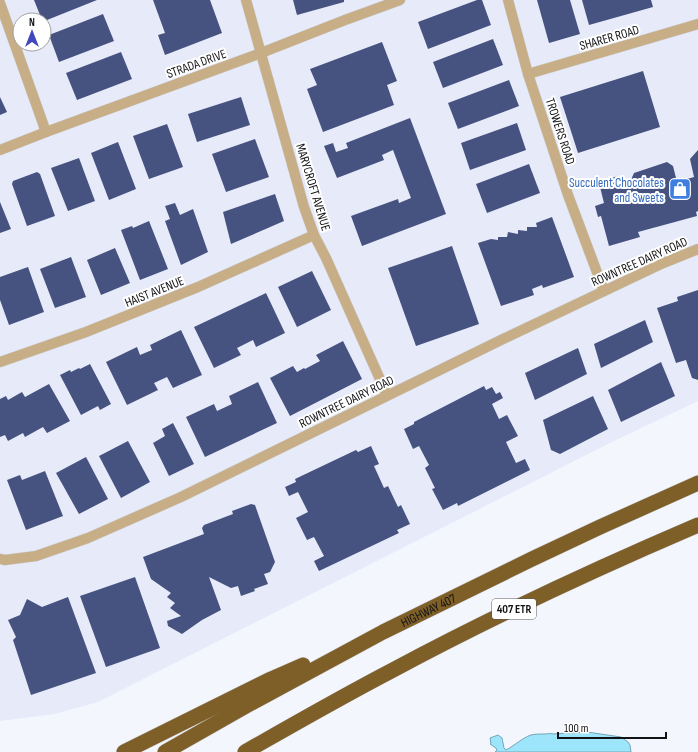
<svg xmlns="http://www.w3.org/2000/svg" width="698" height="752" font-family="'Sofia Sans Condensed',sans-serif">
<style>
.built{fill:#e7ebf9;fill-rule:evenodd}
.water{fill:#9de5fb;stroke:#73a6b6}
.building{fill:#465280}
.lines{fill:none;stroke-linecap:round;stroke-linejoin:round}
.minor-casing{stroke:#d0d2d8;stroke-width:11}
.highway-casing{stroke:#d0d2d8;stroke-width:16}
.minor{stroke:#c7ae86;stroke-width:10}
.highway{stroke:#7e5f28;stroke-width:15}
.labels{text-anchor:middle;stroke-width:4;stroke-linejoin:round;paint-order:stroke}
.shield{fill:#fff;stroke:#595a5b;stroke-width:1}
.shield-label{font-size:12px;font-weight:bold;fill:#121315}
.street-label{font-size:13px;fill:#121315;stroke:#fff}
.shop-label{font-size:13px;fill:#366cbe;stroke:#fff;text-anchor:end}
</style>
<rect width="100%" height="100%" fill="#f4f6fd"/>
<path class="built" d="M 0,0 L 698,0 L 698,401 L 614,441 L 98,702 L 55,714 L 0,721 ZM 20,20 L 44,20 L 44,44 L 20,44 Z"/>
<path class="water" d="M 587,732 L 621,737 L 628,742 L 630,745 L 631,752 L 495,752 L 497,750 L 496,748 L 490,744 L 491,743 L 490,738 L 498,735 L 502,738 L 504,748 L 506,750 C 514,746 522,738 531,735 C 535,734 539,734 544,734 C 547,734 550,733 553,734 Z"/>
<g class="building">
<path d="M 34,0 L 97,0 L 47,20 L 42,20 Z"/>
<path d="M 153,0 L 210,0 L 222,33 L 165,55 L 158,35 L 165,33 Z"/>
<path d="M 293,0 L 344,0 L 344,2 L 297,15 Z"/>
<path d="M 477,0 L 482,0 L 491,25 L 428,49 L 418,22 Z"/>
<path d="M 537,0 L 570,0 L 580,34 L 549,43 Z"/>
<path d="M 582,0 L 651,0 L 653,7 L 589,25 Z"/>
<path d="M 103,14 L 114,41 L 59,62 L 49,35 Z"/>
<path d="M 493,39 L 503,65 L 443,88 L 433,62 Z"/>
<path d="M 382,42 L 397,81 L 387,85 L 394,105 L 323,132 L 307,89 L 317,85 L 310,69 Z"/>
<path d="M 121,52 L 132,79 L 77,100 L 66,73 Z"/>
<path d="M 643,71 L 660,127 L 578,153 L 560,97 Z"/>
<path d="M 509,80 L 519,106 L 458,129 L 448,103 Z"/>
<path d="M 0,97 L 7,112 L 0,115 Z"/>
<path d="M 241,97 L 250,125 L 197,142 L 188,114 Z"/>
<path d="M 410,118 L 446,214 L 362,246 L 351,216 L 398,199 L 399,203 L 411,198 L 393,150 L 382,155 L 384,160 L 337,178 L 324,146 L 333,143 L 336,152 L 348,148 L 346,143 Z"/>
<path d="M 517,123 L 526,150 L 470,170 L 461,143 Z"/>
<path d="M 167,124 L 183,167 L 149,179 L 133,136 Z"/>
<path d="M 255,139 L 269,177 L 226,192 L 212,154 Z"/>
<path d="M 118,142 L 136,189 L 109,200 L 91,153 Z"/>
<path d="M 698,150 L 698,211 L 696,212 L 697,216 L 638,232 L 640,237 L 609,246 L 601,216 L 598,217 L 595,206 L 604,203 L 600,187 L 602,181 L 618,176 L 630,182 L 634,173 L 667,162 L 673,166 L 677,182 L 694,177 L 690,159 Z"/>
<path d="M 79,158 L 95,201 L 68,211 L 51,168 Z"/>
<path d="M 529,164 L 540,193 L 487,213 L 476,184 Z"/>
<path d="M 37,172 L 40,174 L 55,216 L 27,226 L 12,184 L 13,181 Z"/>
<path d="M 275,194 L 284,221 L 231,244 L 223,212 Z"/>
<path d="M 0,202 L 11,229 L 0,233 Z"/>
<path d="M 175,203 L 180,215 L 193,209 L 208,252 L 181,265 L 165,221 L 170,219 L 165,206 Z"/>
<path d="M 552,217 L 574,277 L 543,288 L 542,285 L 532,289 L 534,295 L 501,306 L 478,243 L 491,239 L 498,240 L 498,237 L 507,237 L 508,232 L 518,234 L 518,230 L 527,231 L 527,227 L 537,227 L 536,223 Z"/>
<path d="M 149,221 L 168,269 L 140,280 L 121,230 L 132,226 L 133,228 Z"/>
<path d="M 452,246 L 479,324 L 416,346 L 388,268 Z"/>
<path d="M 115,248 L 130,283 L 101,295 L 87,260 Z"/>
<path d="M 71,257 L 86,297 L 55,308 L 40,269 Z"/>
<path d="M 28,267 L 44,312 L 9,325 L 0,300 L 0,277 Z"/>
<path d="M 312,271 L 331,310 L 297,327 L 278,287 Z"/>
<path d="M 698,290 L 698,380 L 692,378 L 686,360 L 676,363 L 657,308 L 678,301 L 677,297 Z"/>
<path d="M 266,293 L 285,333 L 256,347 L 253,340 L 237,348 L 241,355 L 214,368 L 194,327 Z"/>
<path d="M 645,320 L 653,342 L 601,368 L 594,344 Z"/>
<path d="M 181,330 L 202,375 L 173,388 L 167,377 L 154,383 L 158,390 L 127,405 L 106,362 L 137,347 L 140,355 L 152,350 L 150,345 Z"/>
<path d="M 343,341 L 362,379 L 290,416 L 270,378 L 293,366 L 297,372 L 304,368 L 305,369 L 320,361 L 316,355 Z"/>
<path d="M 578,348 L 587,374 L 535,400 L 525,373 Z"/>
<path d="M 661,362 L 675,396 L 621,422 L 608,390 Z"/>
<path d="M 90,364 L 111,404 L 100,410 L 98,406 L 81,415 L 60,375 L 70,370 L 71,372 L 79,368 L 80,369 Z"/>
<path d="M 258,382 L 277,423 L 205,457 L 186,417 L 214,404 L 217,411 L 232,404 L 229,396 Z"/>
<path d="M 49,384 L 70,421 L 47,433 L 43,427 L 25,437 L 23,433 L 8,441 L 5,435 L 0,437 L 0,399 L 6,396 L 8,400 L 22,392 L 25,397 Z"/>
<path d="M 484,386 L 486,390 L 492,387 L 496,394 L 500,392 L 503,398 L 492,404 L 499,419 L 507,415 L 518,436 L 506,442 L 516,463 L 525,459 L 530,470 L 458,506 L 457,503 L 443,510 L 432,489 L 435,488 L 425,468 L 429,465 L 419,446 L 413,449 L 404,429 L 414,424 L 414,422 Z"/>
<path d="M 593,396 L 608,429 L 560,454 L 551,450 L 543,420 Z"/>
<path d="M 173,423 L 194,464 L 169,476 L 153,443 L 165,436 L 162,429 Z"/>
<path d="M 128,441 L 150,482 L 121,498 L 99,456 Z"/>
<path d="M 371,446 L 379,464 L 374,466 L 384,488 L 388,486 L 398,507 L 401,505 L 410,524 L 397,530 L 399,533 L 319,571 L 314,561 L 324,556 L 314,537 L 307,540 L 296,518 L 308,512 L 298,492 L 289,496 L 285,487 L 296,482 L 295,479 L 356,450 L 358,452 Z"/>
<path d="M 86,457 L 108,499 L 79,514 L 56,473 Z"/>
<path d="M 45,471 L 63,516 L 26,530 L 7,480 L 20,475 L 22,480 Z"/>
<path d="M 251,504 L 255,505 L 275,562 L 270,572 L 264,574 L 268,584 L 254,589 L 255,591 L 241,596 L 238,586 L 231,588 L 209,577 L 221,610 L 202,620 L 182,634 L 168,626 L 167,621 L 181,616 L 170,608 L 175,603 L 167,597 L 171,593 L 151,579 L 143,557 L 204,534 L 202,528 L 204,525 L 233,514 L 232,511 Z"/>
<path d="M 135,577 L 160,648 L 106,667 L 80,596 Z"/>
<path d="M 68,597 L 96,673 L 31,695 L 13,640 L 16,637 L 8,620 L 20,615 L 27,599 L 42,607 Z"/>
</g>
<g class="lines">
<g class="minor-casing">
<g id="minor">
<path d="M 246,0 L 304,207 L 314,235 L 326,258 L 387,395"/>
<path d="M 508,0 L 528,74 L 568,195 L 604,291"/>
<path d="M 0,3 L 46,132"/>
<path d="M 528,74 L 698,24"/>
<path d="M 0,150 L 46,132 L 261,53 L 345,20 L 400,0"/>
<path d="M 0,362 L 86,332 L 198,287 L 314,235"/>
<path d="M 0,559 L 5,560 L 36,556 L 88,538 L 181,497 L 501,340 L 661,264 L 698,249"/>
</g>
</g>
<g class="highway-casing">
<g id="highway">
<path d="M 124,752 L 271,679 L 303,665"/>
<path id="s1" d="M 165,752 L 246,706 L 383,632 L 532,559 L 600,527 L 698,483"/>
<path d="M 245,752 C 294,724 343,696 393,670 C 492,617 595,569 698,525"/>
</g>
</g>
<use href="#minor" class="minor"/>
<use href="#highway" class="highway"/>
</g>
<defs>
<g id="shop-square" transform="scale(1.15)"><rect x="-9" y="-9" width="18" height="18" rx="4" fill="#3f7fe0" stroke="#fff"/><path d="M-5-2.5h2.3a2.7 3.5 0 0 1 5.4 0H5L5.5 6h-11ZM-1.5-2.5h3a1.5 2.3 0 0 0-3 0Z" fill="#fff"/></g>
</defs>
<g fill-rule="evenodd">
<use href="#shop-square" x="680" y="189"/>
</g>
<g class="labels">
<rect class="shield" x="492" y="599" width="44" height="20" rx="3"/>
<g class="shield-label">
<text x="514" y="613">407 ETR</text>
</g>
<g class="street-label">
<text transform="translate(609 37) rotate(-16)" y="5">SHARER ROAD</text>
<text transform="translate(196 63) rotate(-20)" y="5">STRADA DRIVE</text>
<text transform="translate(561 131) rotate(72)" y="5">TROWERS ROAD</text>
<text transform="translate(314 187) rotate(73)" y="5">MARYCROFT AVENUE</text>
<text transform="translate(639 261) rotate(-24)" y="5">ROWNTREE DAIRY ROAD</text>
<text transform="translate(154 291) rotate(-22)" y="5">HAIST AVENUE</text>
<text transform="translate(346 401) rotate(-26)" y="5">ROWNTREE DAIRY ROAD</text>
<text dy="5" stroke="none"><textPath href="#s1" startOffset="299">HIGHWAY 407</textPath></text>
</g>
<g class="shop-label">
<text x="664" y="187">Succulent Chocolates<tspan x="664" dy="15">and Sweets</tspan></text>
</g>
</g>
<g transform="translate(32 32)"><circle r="19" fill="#ffffff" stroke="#a0a1a1"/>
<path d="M0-3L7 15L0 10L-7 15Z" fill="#4247bc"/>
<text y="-6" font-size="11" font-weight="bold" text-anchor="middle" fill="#121315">N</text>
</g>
<path d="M558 732v6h108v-6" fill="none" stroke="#121315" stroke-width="2"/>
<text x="564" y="732" font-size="12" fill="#121315" stroke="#ffffff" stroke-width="3" paint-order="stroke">100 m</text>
</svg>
